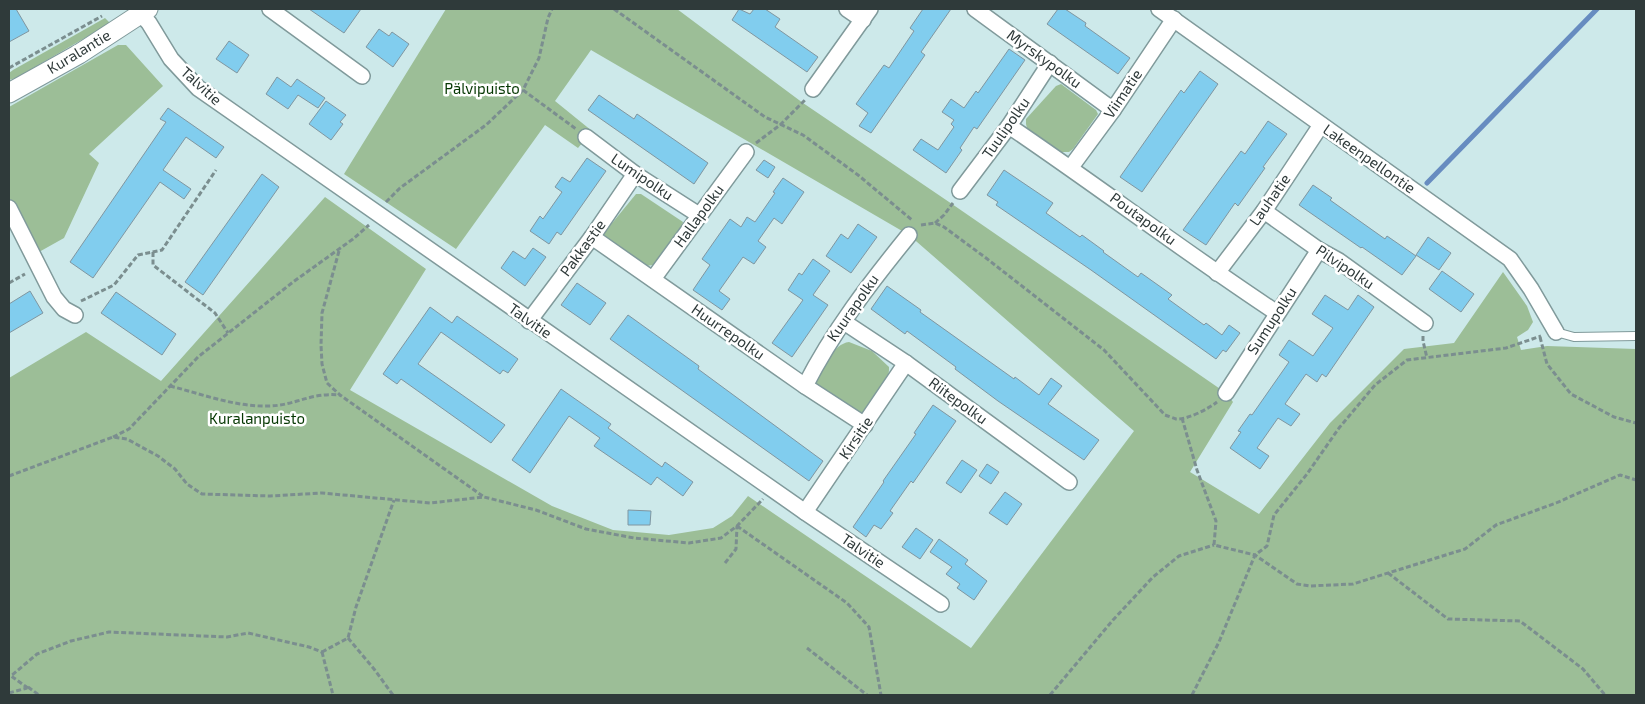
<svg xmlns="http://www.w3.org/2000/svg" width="1645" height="704" font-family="'Exo 2',sans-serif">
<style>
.green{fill:#9cbe97}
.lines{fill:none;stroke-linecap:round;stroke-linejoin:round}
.stream{stroke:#678cc0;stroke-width:5}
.building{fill:#81cdee;stroke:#8096a0}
.service-casing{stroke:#809a9b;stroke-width:10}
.minor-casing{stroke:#809a9b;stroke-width:18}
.tertiary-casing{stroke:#809a9b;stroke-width:21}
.path{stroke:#7b8e8f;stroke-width:3;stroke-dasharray:5 2.5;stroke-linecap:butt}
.service{stroke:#fff;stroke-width:8}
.minor{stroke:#fff;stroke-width:15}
.tertiary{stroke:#fff;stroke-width:19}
.labels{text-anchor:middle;stroke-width:5;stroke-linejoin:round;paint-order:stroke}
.street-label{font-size:15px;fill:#2f3a3a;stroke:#fff}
.park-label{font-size:15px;fill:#053702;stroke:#fff}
</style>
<rect width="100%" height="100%" fill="#cde9ea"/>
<g class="green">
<path d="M 446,9 L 677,9 L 803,103 L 952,204 L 1226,393 L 1233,402 L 1190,472 L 1259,514 L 1330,423 L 1404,349 L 1454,343 L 1503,272 L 1527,306 L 1533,322 L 1528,330 L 1517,337 L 1521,350 L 1547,346 L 1636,349 L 1636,695 L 9,695 L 9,378 L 86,332 L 161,381 L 325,197 L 426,269 L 350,390 L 552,506 L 613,530 L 669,535 L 713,528 L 732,516 L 748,496 L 971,648 L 1134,431 L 909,235 L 591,50 L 555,101 L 592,131 L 578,148 L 545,125 L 456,249 L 344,174 Z"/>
<path d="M 105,18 L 110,23 L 102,28 L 16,78 L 9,80 L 9,73 L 13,70 Z"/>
<path d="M 118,45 L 126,45 L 163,86 L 89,154 L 99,163 L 64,238 L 39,252 L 9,198 L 9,107 Z"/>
<path d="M 1061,84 L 1096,110 L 1098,114 L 1073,149 L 1069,152 L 1061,152 L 1028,132 L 1026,124 L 1026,119 L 1056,86 Z"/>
<path d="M 636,194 L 641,194 L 683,222 L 682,227 L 653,265 L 646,266 L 604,237 L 604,233 Z"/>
<path d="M 849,342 L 872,351 L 889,367 C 890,385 873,402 863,415 L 816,384 L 817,378 C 825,366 833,344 849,342 Z"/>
</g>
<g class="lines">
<path class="stream" d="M 1427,183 L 1597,9"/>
</g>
<g class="building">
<path d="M 9,9 L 16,9 L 29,31 L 9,42 Z"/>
<path d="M 309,9 L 361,9 L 344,33 Z"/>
<path d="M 739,9 L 750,14 L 754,9 L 765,9 L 780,19 L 775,27 L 818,57 L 807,72 L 732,20 Z"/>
<path d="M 923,9 L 951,9 L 921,52 L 925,55 L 871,133 L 859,126 L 868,113 L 856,104 L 884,65 L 889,68 L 914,31 L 910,28 Z"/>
<path d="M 1058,9 L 1065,9 L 1086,23 L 1085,26 L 1130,58 L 1118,74 L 1047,24 Z"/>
<path d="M 379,29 L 389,36 L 392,32 L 409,44 L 393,67 L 366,47 Z"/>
<path d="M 229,41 L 249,55 L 237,73 L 216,59 Z"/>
<path d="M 1009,49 L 1025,60 L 977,129 L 974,127 L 960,148 L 962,150 L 946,173 L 913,150 L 921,139 L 938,150 L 954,127 L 951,124 L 954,120 L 942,112 L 951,99 L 964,108 L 976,91 L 978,93 Z"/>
<path d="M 1200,71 L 1218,84 L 1142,192 L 1120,177 L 1181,90 L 1184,93 Z"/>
<path d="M 277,77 L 291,87 L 297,79 L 325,98 L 318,108 L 298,95 L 288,109 L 266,94 Z"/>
<path d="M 599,95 L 634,119 L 637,114 L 708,163 L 694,184 L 588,110 Z"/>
<path d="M 326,101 L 346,115 L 340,122 L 343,124 L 331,140 L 309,124 Z"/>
<path d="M 168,108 L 224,147 L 216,158 L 186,137 L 163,170 L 191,189 L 184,199 L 160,182 L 93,278 L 70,262 L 166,122 L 160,119 Z"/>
<path d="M 1268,121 L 1287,134 L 1263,167 L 1265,168 L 1238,206 L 1235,203 L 1206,245 L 1183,230 L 1241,151 L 1245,154 Z"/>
<path d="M 587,158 L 606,171 L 561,235 L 557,232 L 549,244 L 530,231 L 540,216 L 543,219 L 562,192 L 555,187 L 562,177 L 570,182 Z"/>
<path d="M 764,160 L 775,167 L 768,178 L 756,170 Z"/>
<path d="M 1004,170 L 1053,203 L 1046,213 L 1080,237 L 1082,235 L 1104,251 L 1103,252 L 1138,277 L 1141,273 L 1172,295 L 1168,299 L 1204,325 L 1206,323 L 1222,335 L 1229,325 L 1240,333 L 1226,352 L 1223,350 L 1216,359 L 1091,270 L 996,205 L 998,202 L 987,195 Z"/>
<path d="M 262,174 L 279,187 L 203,295 L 185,282 Z"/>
<path d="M 783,178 L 804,192 L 782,224 L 774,218 L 758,241 L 766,247 L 754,264 L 743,257 L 719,291 L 730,299 L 722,310 L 693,290 L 710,265 L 702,259 L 730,219 L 741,227 L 747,217 L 755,222 L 775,193 L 773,192 Z"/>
<path d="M 1313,185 L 1332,198 L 1330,200 L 1385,239 L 1387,236 L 1416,256 L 1402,275 L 1362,247 L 1361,248 L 1299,205 Z"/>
<path d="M 858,224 L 877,237 L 851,273 L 826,256 L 841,234 L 848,239 Z"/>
<path d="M 1428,237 L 1451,253 L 1439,270 L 1416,255 Z"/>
<path d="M 533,248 L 546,257 L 525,286 L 501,268 L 513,251 L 525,259 Z"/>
<path d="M 813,259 L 830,271 L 813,295 L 828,305 L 792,357 L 772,343 L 803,300 L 788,290 L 799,273 L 802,275 Z"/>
<path d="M 1442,271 L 1474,294 L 1461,312 L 1429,289 Z"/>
<path d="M 577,283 L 606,303 L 590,325 L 561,305 Z"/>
<path d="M 887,286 L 921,310 L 920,312 L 1014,379 L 1015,377 L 1039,395 L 1051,378 L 1062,386 L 1048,404 L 1099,440 L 1084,460 L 998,401 L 955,369 L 956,367 L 907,331 L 905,334 L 871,309 Z"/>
<path d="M 30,291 L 43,313 L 9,333 L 9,304 Z"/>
<path d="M 116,292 L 176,334 L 162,355 L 101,313 Z"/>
<path d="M 1325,295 L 1348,310 L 1358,295 L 1374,307 L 1326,377 L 1322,374 L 1317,382 L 1306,374 L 1285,404 L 1300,414 L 1291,426 L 1278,418 L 1257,448 L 1269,456 L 1260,469 L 1230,448 L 1241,432 L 1238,431 L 1250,414 L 1252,415 L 1289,362 L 1279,355 L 1289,340 L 1313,356 L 1333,328 L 1312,314 Z"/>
<path d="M 430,307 L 452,323 L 457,316 L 518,359 L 508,373 L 503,370 L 500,374 L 441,332 L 418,364 L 505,425 L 491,443 L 401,379 L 397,384 L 383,374 Z"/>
<path d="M 628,315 L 699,366 L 698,369 L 823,461 L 809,481 L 610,339 Z"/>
<path d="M 561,389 L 611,424 L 608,428 L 662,467 L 665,462 L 693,482 L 683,496 L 657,477 L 651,485 L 594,446 L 600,438 L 569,416 L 530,473 L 512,460 Z"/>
<path d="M 933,405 L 956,421 L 913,483 L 911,481 L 890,511 L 893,513 L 881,529 L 874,525 L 866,537 L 853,527 L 884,482 L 883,481 L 916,434 L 914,433 Z"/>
<path d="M 962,460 L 977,470 L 961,493 L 946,483 Z"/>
<path d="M 987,464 L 999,472 L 991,484 L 979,476 Z"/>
<path d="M 1005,492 L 1022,504 L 1007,525 L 989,513 Z"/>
<path d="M 628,510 L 651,511 L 650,525 L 628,525 Z"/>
<path d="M 916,528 L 933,540 L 920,559 L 902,547 Z"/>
<path d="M 939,539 L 968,560 L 965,564 L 987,581 L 974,600 L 957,588 L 960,584 L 946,574 L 952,567 L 930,552 Z"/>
</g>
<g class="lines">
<g class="service-casing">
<path id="service" d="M 1556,332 L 1574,337 L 1636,336"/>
</g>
<g class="minor-casing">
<g id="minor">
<path d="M 270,9 L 362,76"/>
<path d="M 847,9 L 863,20"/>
<path d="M 975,9 L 1113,110"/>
<path d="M 1159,9 L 1510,259 L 1531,289 L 1556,332"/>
<path d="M 141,14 L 149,23 L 171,59 L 198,88 L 805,512 L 941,604"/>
<path d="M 813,89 L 870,9"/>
<path d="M 1009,126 C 1099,187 1186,253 1277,313"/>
<path d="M 586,137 L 635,174 L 699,215"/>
<path d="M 1071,167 L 1113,110 L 1174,19"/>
<path d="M 960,191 L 1009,126 L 1050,63"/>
<path d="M 9,208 L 54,297 L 64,309 L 75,315"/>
<path d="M 1264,211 L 1319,250 L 1339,261 L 1425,323"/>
<path d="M 592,237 L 805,386 L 865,425"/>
<path d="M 1217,273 L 1264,211 L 1321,125"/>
<path d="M 653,279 L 746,152"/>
<path d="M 529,321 L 592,237 L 635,174"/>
<path d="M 844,322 L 906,363 L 1069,482"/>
<path d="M 805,386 C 833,331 870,283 909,235"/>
<path d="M 1226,393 L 1319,250"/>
<path d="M 805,512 L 906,363"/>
</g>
</g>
<g class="tertiary-casing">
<path id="tertiary" d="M 9,93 L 79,54 L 148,9"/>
</g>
<g class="path">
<path d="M 614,9 L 765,117 L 803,135 L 858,175 L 912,220"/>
<path d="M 9,68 L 102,16"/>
<path d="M 523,90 L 576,129"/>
<path d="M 756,143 L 780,125 L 805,100"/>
<path d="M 386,202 L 400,188 L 486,125 L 523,90 L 539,58 L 548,18 L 552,9"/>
<path d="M 935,223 L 944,215 L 953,203"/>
<path d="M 921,225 L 935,223 L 944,227 L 986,258 L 1104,350 L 1165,415 C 1168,416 1173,418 1176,419 C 1187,420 1208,409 1217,402"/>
<path d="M 339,251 L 322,313 L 321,345 L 322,364 L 327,383 L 340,395 L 484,497"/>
<path d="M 153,252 L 153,265 L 215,313 L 228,333"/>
<path d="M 9,283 L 25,274"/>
<path d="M 81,301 L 114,285 L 138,255 L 162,250 L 216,170"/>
<path d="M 1423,336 L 1423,341 L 1427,358"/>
<path d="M 1540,337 L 1547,364 L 1571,394 L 1614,417 L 1636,423"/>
<path d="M 170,386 C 202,394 235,407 268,406 C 294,406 311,392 340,395"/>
<path d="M 1182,418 L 1197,470 L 1216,521 L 1214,545 L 1255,555 L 1297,584 L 1310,586 L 1353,584 L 1465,549 L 1496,525 L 1556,503 L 1620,475 L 1636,480"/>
<path d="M 113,437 L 129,429 L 198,357 L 293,282 L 353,239 L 369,225"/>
<path d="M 9,476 L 113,437 L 127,439 L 158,456 L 175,469 L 187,484 L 202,494 L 270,496 L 322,493 L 430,503 L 484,497 L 536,510 L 586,529 L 634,538 L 689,543 L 721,538 L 737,526 L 763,499"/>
<path d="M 737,526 L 847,603 L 869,627 L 881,695"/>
<path d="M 725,563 L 736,549 L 737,526"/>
<path d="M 1388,573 L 1448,619 L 1520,621 L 1583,669 L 1605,695"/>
<path d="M 348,638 L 374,669 L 393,695"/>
<path d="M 807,648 L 867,695"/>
<path d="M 322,652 L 348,638 L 356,607 L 394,500"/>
<path d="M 322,652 L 333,695"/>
<path d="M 28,687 L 39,695"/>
<path d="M 28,688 L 11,676 L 37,654 L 71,641 L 109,632 L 227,637 L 248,633 L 309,647 L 322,652"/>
<path d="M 9,693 L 27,688"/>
<path d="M 1050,695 L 1113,620 L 1153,577 L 1179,556 L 1214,545"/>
<path d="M 1192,695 L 1219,642 L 1255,555 L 1267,546 L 1274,515 L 1307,474 L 1339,428 L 1375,385 L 1407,360 L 1506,348 L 1541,336"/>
</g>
<use href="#service" class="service"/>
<use href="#minor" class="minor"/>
<use href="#tertiary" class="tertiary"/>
</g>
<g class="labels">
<g class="street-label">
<text transform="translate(79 52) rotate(-31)" y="5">Kuralantie</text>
<text transform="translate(1044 59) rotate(36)" y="5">Myrskypolku</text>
<text transform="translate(201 86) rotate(42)" y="5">Talvitie</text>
<text transform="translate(1123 94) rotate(-56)" y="5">Viimatie</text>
<text transform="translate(1006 128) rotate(-55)" y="5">Tuulipolku</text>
<text transform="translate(1369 159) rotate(35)" y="5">Lakeenpellontie</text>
<text transform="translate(642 177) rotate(34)" y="5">Lumipolku</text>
<text transform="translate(1270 200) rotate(-55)" y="5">Lauhatie</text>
<text transform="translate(699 216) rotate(-54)" y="5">Hallapolku</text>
<text transform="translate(1143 219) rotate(36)" y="5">Poutapolku</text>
<text transform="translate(583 248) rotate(-54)" y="5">Pakkastie</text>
<text transform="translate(1345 267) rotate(34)" y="5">Pilvipolku</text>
<text transform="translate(853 308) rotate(-55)" y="5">Kuurapolku</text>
<text transform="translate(530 321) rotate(35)" y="5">Talvitie</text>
<text transform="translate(1272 321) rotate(-57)" y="5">Sumupolku</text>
<text transform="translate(728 332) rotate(35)" y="5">Huurrepolku</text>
<text transform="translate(958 401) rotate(36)" y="5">Riitepolku</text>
<text transform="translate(856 438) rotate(-56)" y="5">Kirsitie</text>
<text transform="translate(863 551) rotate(34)" y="5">Talvitie</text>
</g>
<g class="park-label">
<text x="482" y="94">Pälvipuisto</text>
<text x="257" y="424">Kuralanpuisto</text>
</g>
</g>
<rect width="1645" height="704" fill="none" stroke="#2f3a3a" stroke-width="20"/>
</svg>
